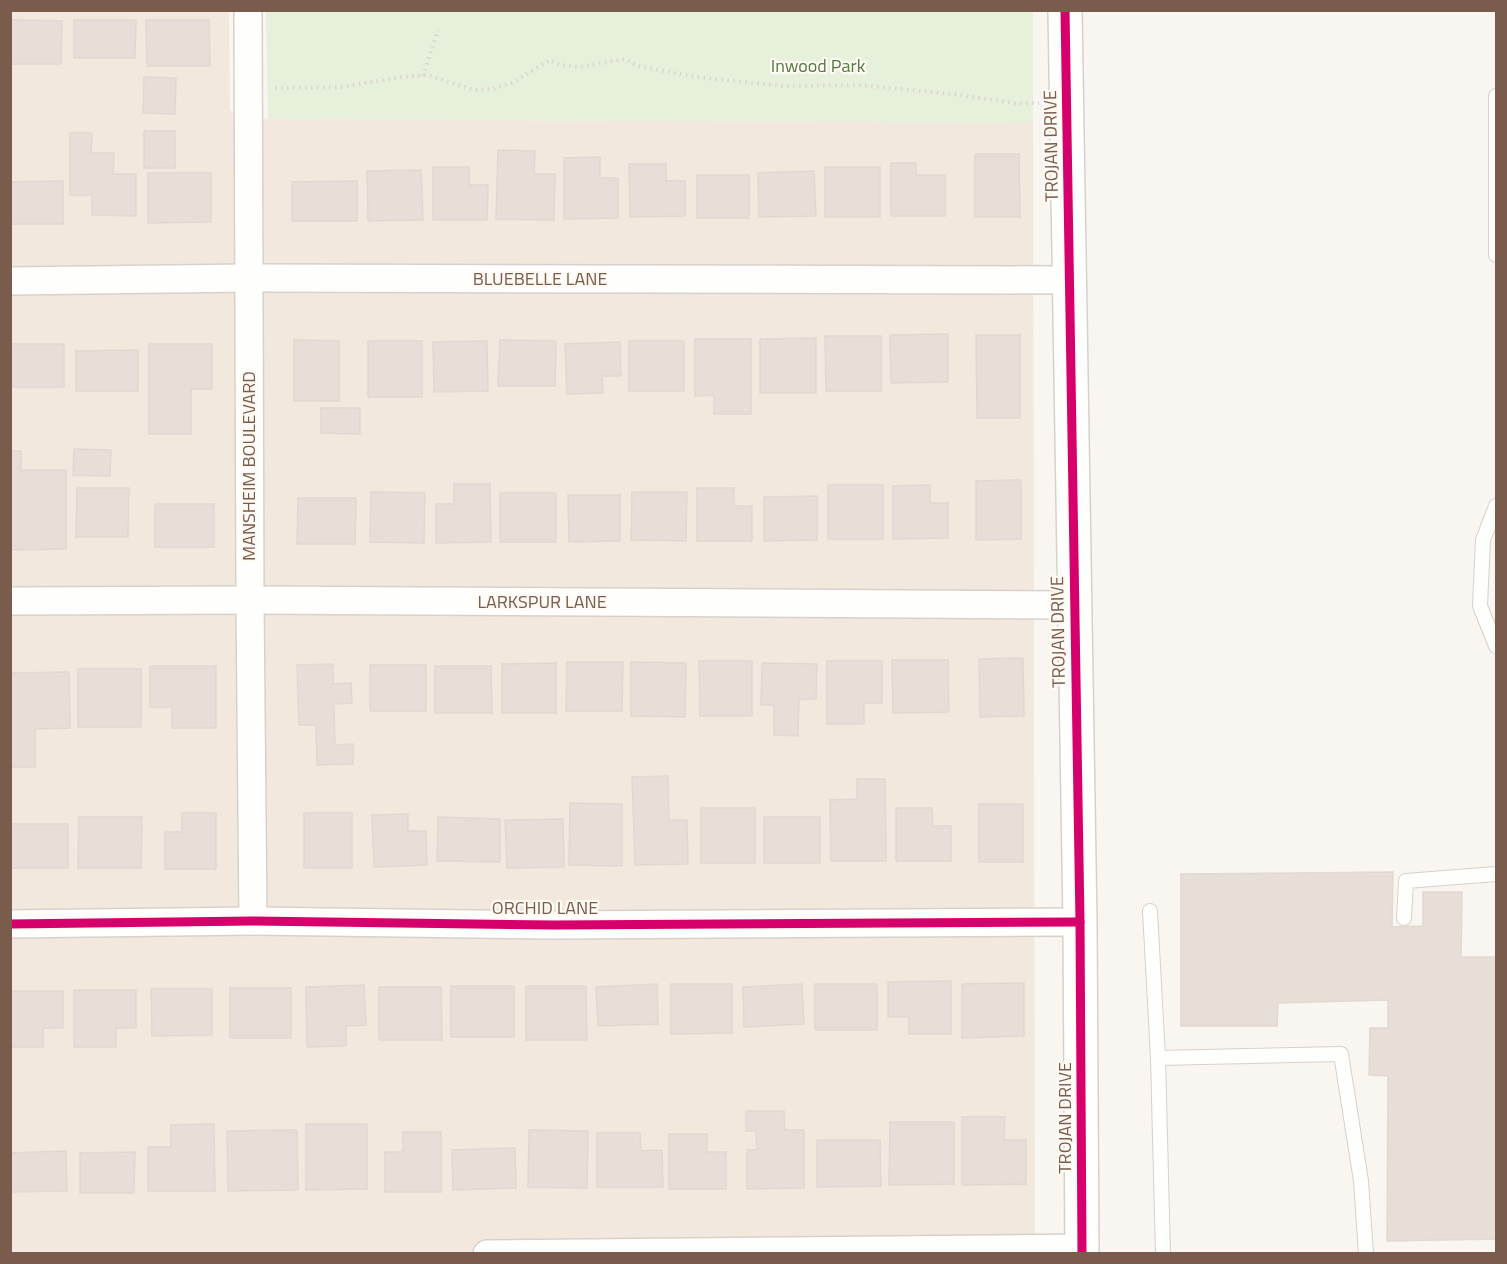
<svg xmlns="http://www.w3.org/2000/svg" width="1507" height="1264" font-family="'Titillium Web',sans-serif">
<style>
.residential{fill:#f2e8de}
.green{fill:#e7f0db}
.building{fill:#e6ded7;stroke:#e2d8d2;stroke-width:1.5}
.lines{fill:none;stroke-linecap:round;stroke-linejoin:round}
.service-casing{stroke:#d7d1cb;stroke-width:16}
.minor-casing{stroke:#d7d1cb;stroke-width:30}
.tertiary-casing{stroke:#d7d1cb;stroke-width:36}
.path{stroke:#dcd5d0;stroke-width:4;stroke-dasharray:1.5 4.5;stroke-linecap:butt}
.service{stroke:#fefefd;stroke-width:14}
.minor{stroke:#fefefd;stroke-width:27}
.tertiary{stroke:#fefefd;stroke-width:33}
.cycleway-casing{stroke:#fffaf3;stroke-width:13}
.cycleway{stroke:#d6006c;stroke-width:9}
.labels{text-anchor:middle;stroke-width:4.5;stroke-linejoin:round;paint-order:stroke}
.park-label{font-size:18px;fill:#537a41;stroke:#fffaf3}
.street-label{font-size:18px;fill:#7a5c4d;stroke:#fffaf3}
</style>
<rect width="100%" height="100%" fill="#f9f5f0"/>
<path class="residential" d="M 10,11 L 229,11 L 230,111 L 268,119 L 1033,123 L 1035,1253 L 11,1253 Z"/>
<path class="green" d="M 266,11 L 1033,11 L 1033,123 L 268,119 Z"/>
<g class="building">
<path d="M 10,20 L 62,21 L 61,64 L 10,64 Z"/>
<path d="M 74,20 L 136,20 L 135,58 L 74,58 Z"/>
<path d="M 146,20 L 209,20 L 210,66 L 147,66 Z"/>
<path d="M 144,77 L 176,78 L 175,114 L 143,113 Z"/>
<rect x="144" y="131" width="31" height="37"/>
<path d="M 70,133 L 92,133 L 91,153 L 114,153 L 113,174 L 136,174 L 136,216 L 92,215 L 92,195 L 70,195 Z"/>
<path d="M 498,150 L 535,151 L 534,174 L 555,174 L 554,220 L 496,219 Z"/>
<path d="M 975,154 L 1019,154 L 1020,217 L 975,217 Z"/>
<path d="M 600,157 L 600,178 L 618,178 L 618,218 L 564,219 L 564,158 Z"/>
<path d="M 891,163 L 916,163 L 916,175 L 945,175 L 945,216 L 891,216 Z"/>
<path d="M 629,164 L 666,164 L 666,181 L 685,181 L 685,216 L 630,217 Z"/>
<path d="M 433,167 L 469,167 L 469,185 L 488,185 L 487,220 L 433,220 Z"/>
<rect x="825" y="167" width="55" height="50"/>
<path d="M 421,170 L 423,220 L 368,221 L 367,171 Z"/>
<path d="M 814,171 L 816,216 L 759,217 L 758,173 Z"/>
<path d="M 148,173 L 211,173 L 211,222 L 148,223 Z"/>
<rect x="697" y="175" width="52" height="43"/>
<path d="M 63,181 L 63,224 L 10,224 L 10,182 Z"/>
<path d="M 357,181 L 357,221 L 292,221 L 292,182 Z"/>
<path d="M 948,334 L 948,382 L 891,383 L 890,335 Z"/>
<path d="M 976,335 L 1020,335 L 1020,418 L 977,418 Z"/>
<path d="M 825,336 L 881,336 L 881,391 L 826,391 Z"/>
<path d="M 816,338 L 816,393 L 760,393 L 760,339 Z"/>
<path d="M 695,339 L 751,339 L 751,414 L 714,414 L 714,395 L 695,396 Z"/>
<path d="M 294,340 L 339,341 L 339,401 L 294,401 Z"/>
<path d="M 500,340 L 556,341 L 555,386 L 498,386 Z"/>
<rect x="368" y="341" width="54" height="56"/>
<path d="M 487,341 L 488,391 L 434,392 L 433,342 Z"/>
<rect x="629" y="341" width="55" height="50"/>
<path d="M 620,342 L 621,376 L 602,376 L 603,393 L 567,394 L 565,344 Z"/>
<rect x="10" y="344" width="54" height="43"/>
<path d="M 149,344 L 212,344 L 212,389 L 191,389 L 191,434 L 149,434 Z"/>
<path d="M 138,350 L 138,391 L 76,391 L 76,351 Z"/>
<path d="M 321,408 L 360,408 L 360,434 L 321,433 Z"/>
<path d="M 74,449 L 111,450 L 110,476 L 73,475 Z"/>
<path d="M 10,451 L 21,451 L 21,470 L 66,470 L 66,549 L 10,550 Z"/>
<path d="M 1021,480 L 1021,539 L 976,540 L 976,481 Z"/>
<path d="M 454,484 L 490,484 L 491,542 L 436,543 L 436,504 L 454,504 Z"/>
<rect x="828" y="485" width="55" height="54"/>
<path d="M 930,485 L 930,503 L 948,503 L 948,538 L 893,539 L 893,486 Z"/>
<path d="M 77,488 L 129,488 L 128,537 L 76,537 Z"/>
<path d="M 697,488 L 734,488 L 734,506 L 752,506 L 752,541 L 697,541 Z"/>
<path d="M 371,492 L 425,493 L 424,543 L 370,542 Z"/>
<path d="M 632,492 L 687,492 L 686,541 L 631,540 Z"/>
<rect x="500" y="493" width="56" height="49"/>
<path d="M 568,495 L 620,495 L 620,541 L 569,542 Z"/>
<path d="M 817,496 L 817,540 L 764,541 L 764,497 Z"/>
<path d="M 298,498 L 356,498 L 355,544 L 297,544 Z"/>
<rect x="155" y="504" width="59" height="43"/>
<path d="M 1023,658 L 1024,716 L 980,717 L 979,659 Z"/>
<path d="M 892,660 L 948,660 L 949,712 L 893,713 Z"/>
<path d="M 699,661 L 752,661 L 752,716 L 700,716 Z"/>
<path d="M 827,661 L 882,661 L 882,703 L 864,703 L 864,724 L 827,724 Z"/>
<path d="M 567,662 L 623,662 L 622,711 L 566,711 Z"/>
<path d="M 631,662 L 686,663 L 685,717 L 631,716 Z"/>
<path d="M 556,663 L 556,713 L 502,713 L 502,664 Z"/>
<path d="M 762,663 L 817,664 L 816,699 L 799,699 L 798,736 L 774,735 L 774,705 L 761,705 Z"/>
<path d="M 333,664 L 333,684 L 351,683 L 352,703 L 334,704 L 335,745 L 353,744 L 353,764 L 317,765 L 316,725 L 299,725 L 297,665 Z"/>
<rect x="370" y="665" width="56" height="46"/>
<path d="M 150,666 L 216,666 L 216,728 L 172,728 L 172,707 L 150,707 Z"/>
<path d="M 435,666 L 491,666 L 492,713 L 435,713 Z"/>
<rect x="78" y="669" width="63" height="58"/>
<path d="M 69,672 L 70,728 L 35,729 L 35,767 L 10,767 L 10,673 Z"/>
<path d="M 668,776 L 669,820 L 687,820 L 688,864 L 635,865 L 632,777 Z"/>
<path d="M 857,779 L 885,779 L 886,861 L 831,861 L 830,800 L 857,799 Z"/>
<path d="M 570,803 L 622,804 L 622,866 L 569,865 Z"/>
<rect x="979" y="804" width="44" height="58"/>
<rect x="701" y="808" width="54" height="55"/>
<path d="M 896,808 L 932,808 L 933,826 L 951,826 L 951,861 L 896,861 Z"/>
<path d="M 182,813 L 216,813 L 216,869 L 165,869 L 165,832 L 182,832 Z"/>
<rect x="304" y="813" width="48" height="55"/>
<path d="M 408,814 L 408,831 L 426,831 L 427,865 L 374,867 L 372,815 Z"/>
<path d="M 79,817 L 142,817 L 141,868 L 78,868 Z"/>
<path d="M 438,817 L 500,819 L 500,862 L 437,861 Z"/>
<rect x="764" y="817" width="56" height="46"/>
<path d="M 563,819 L 564,867 L 507,868 L 505,820 Z"/>
<rect x="10" y="824" width="58" height="44"/>
<path d="M 1393,872 L 1392,927 L 1423,926 L 1423,892 L 1462,892 L 1461,957 L 1496,957 L 1496,1239 L 1387,1241 L 1388,1076 L 1369,1075 L 1370,1028 L 1388,1028 L 1388,1000 L 1278,1003 L 1277,1026 L 1181,1026 L 1181,874 Z"/>
<path d="M 951,981 L 951,1034 L 909,1034 L 909,1017 L 888,1017 L 888,982 Z"/>
<path d="M 1024,983 L 1024,1036 L 962,1038 L 962,984 Z"/>
<path d="M 657,984 L 658,1024 L 598,1026 L 596,987 Z"/>
<path d="M 671,984 L 732,984 L 732,1033 L 671,1034 Z"/>
<path d="M 802,984 L 804,1024 L 744,1027 L 743,987 Z"/>
<rect x="815" y="984" width="62" height="46"/>
<path d="M 364,985 L 366,1025 L 346,1026 L 346,1046 L 307,1047 L 306,987 Z"/>
<rect x="451" y="986" width="63" height="51"/>
<path d="M 526,986 L 586,986 L 587,1040 L 526,1040 Z"/>
<path d="M 379,987 L 441,987 L 442,1040 L 379,1040 Z"/>
<rect x="230" y="988" width="61" height="50"/>
<path d="M 151,989 L 212,989 L 212,1035 L 152,1036 Z"/>
<path d="M 74,990 L 136,990 L 136,1028 L 116,1028 L 116,1047 L 74,1047 Z"/>
<path d="M 10,991 L 63,991 L 63,1028 L 43,1028 L 43,1047 L 10,1047 Z"/>
<path d="M 746,1111 L 784,1111 L 785,1130 L 804,1130 L 804,1188 L 747,1189 L 747,1150 L 757,1150 L 756,1131 L 746,1131 Z"/>
<path d="M 962,1117 L 1005,1117 L 1004,1140 L 1026,1140 L 1026,1184 L 962,1185 Z"/>
<path d="M 890,1122 L 954,1122 L 954,1184 L 889,1185 Z"/>
<path d="M 214,1124 L 215,1191 L 148,1191 L 148,1147 L 171,1147 L 171,1125 Z"/>
<path d="M 306,1124 L 367,1124 L 367,1189 L 306,1190 Z"/>
<path d="M 297,1130 L 298,1190 L 228,1191 L 227,1131 Z"/>
<path d="M 529,1130 L 588,1131 L 587,1188 L 528,1187 Z"/>
<path d="M 403,1132 L 441,1132 L 441,1192 L 385,1192 L 385,1152 L 403,1152 Z"/>
<path d="M 597,1133 L 640,1133 L 641,1151 L 662,1150 L 663,1187 L 597,1187 Z"/>
<path d="M 669,1134 L 707,1134 L 707,1152 L 726,1152 L 726,1189 L 669,1189 Z"/>
<path d="M 817,1140 L 880,1140 L 881,1186 L 817,1187 Z"/>
<path d="M 515,1148 L 516,1188 L 453,1190 L 452,1150 Z"/>
<path d="M 66,1151 L 67,1191 L 10,1192 L 10,1153 Z"/>
<path d="M 135,1152 L 134,1193 L 80,1193 L 80,1153 Z"/>
</g>
<g class="lines">
<g class="service-casing">
<g id="service">
<path d="M 1496,96 L 1496,255"/>
<path d="M 1496,506 L 1483,540 L 1480,606 L 1496,646"/>
<path d="M 1150,911 L 1158,1058 L 1341,1054 L 1361,1181 L 1366,1254"/>
<path d="M 1404,918 L 1406,881 L 1496,874"/>
<path d="M 1158,1058 L 1163,1254"/>
</g>
</g>
<g class="minor-casing">
<g id="minor">
<path d="M 248,10 L 250,600 L 253,921"/>
<path d="M 10,281 L 249,278 L 1069,280"/>
<path d="M 10,601 L 250,600 L 1073,605"/>
<path d="M 10,924 L 253,921 L 555,925 L 1080,922"/>
<path d="M 487,1254 L 1082,1248"/>
</g>
</g>
<g class="tertiary-casing">
<path id="tertiary" d="M 1065,10 L 1080,922 L 1082,1254"/>
</g>
<g class="path">
<path d="M 423,76 L 438,30"/>
<path d="M 275,88 L 341,87 L 402,77 L 428,75 L 474,90 L 492,89 L 512,83 L 550,60 L 561,65 L 579,67 L 625,59 L 637,66 L 696,77 L 783,86 L 859,85 L 951,94 L 1015,103 L 1039,103"/>
</g>
<use href="#service" class="service"/>
<use href="#minor" class="minor"/>
<use href="#tertiary" class="tertiary"/>
<g class="cycleway-casing">
<g id="cycleway">
<path d="M 1065,10 L 1080,922 L 1082,1254"/>
<path d="M 10,924 L 253,921 L 555,925 L 1080,922"/>
</g>
</g>
<use href="#cycleway" class="cycleway"/>
</g>
<g class="labels">
<g class="park-label">
<text x="818" y="72">Inwood Park</text>
</g>
<g class="street-label">
<text transform="translate(1051 146) rotate(-91)" y="6">TROJAN DRIVE</text>
<text x="540" y="285">BLUEBELLE LANE</text>
<text transform="translate(249 466) rotate(-90)" y="6">MANSHEIM BOULEVARD</text>
<text x="542" y="608">LARKSPUR LANE</text>
<text transform="translate(1058 632) rotate(-91)" y="6">TROJAN DRIVE</text>
<text x="545" y="914">ORCHID LANE</text>
<text transform="translate(1065 1118) rotate(-90)" y="6">TROJAN DRIVE</text>
</g>
</g>
<rect width="1507" height="1264" fill="none" stroke="#7a5c4d" stroke-width="24"/>
</svg>
